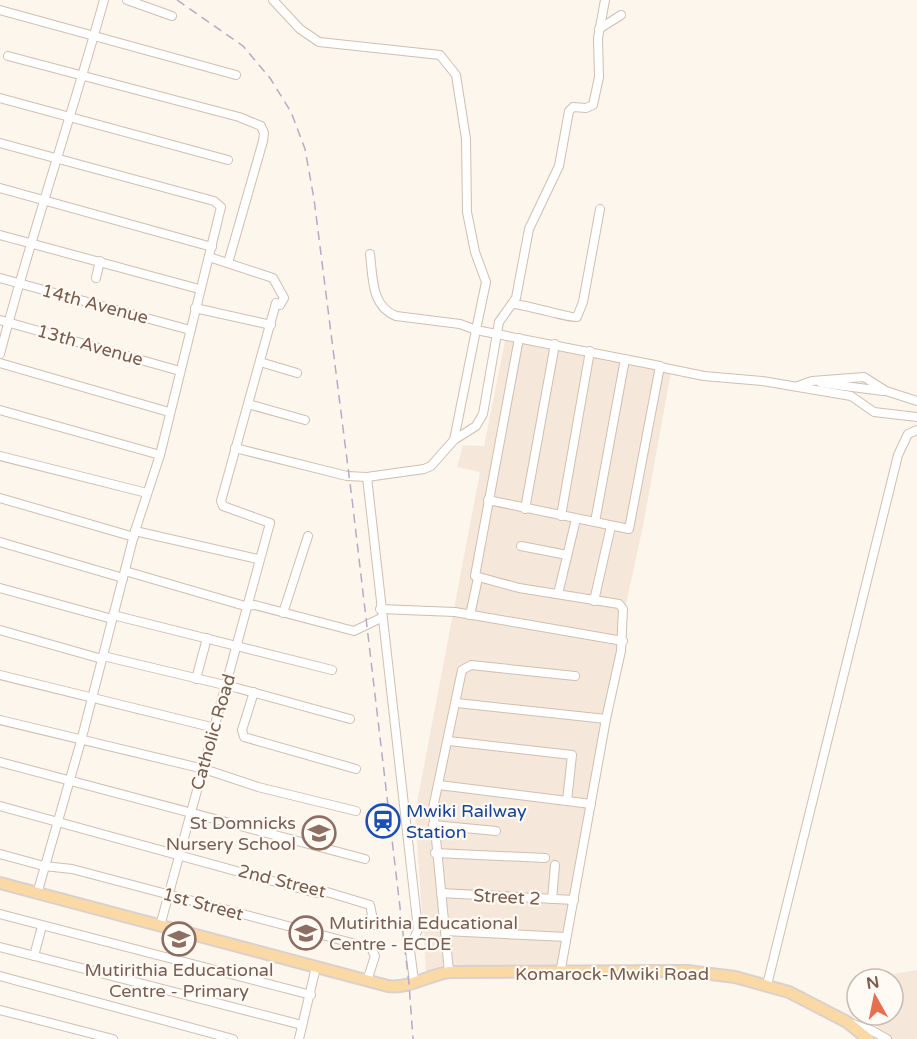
<svg xmlns="http://www.w3.org/2000/svg" width="917" height="1039" font-family="'Varela Round',sans-serif">
<style>
.residential{fill:#f5e8da}
.lines{fill:none;stroke-linecap:round;stroke-linejoin:round}
.minor-casing{stroke:#d1beb0;stroke-width:10}
.major-casing{stroke:#dad1cd;stroke-width:14}
.minor{stroke:#fff;stroke-width:8}
.major{stroke:#fbd9a5;stroke-width:10}
.rail{stroke:#b9a8c9;stroke-width:1.5;stroke-dasharray:9 6;stroke-linecap:butt}
.labels{text-anchor:middle;stroke-width:4.5;stroke-linejoin:round;paint-order:stroke}
.street-label{font-size:18px;fill:#7a5c4d;stroke:#fffaf3}
.transit-label{font-size:18px;fill:#164399;stroke:#fffaf3;text-anchor:start}
.education-label{font-size:18px;fill:#785e54;stroke:#fffaf3;text-anchor:end}
</style>
<rect width="100%" height="100%" fill="#fdf6ec"/>
<g class="residential">
<path d="M 505,341 L 536,344 L 671,372 L 643,526 L 621,627 L 621,651 L 558,970 L 444,965 L 426,971 L 415,813 L 480,472 L 457,467 L 463,445 L 484,446 Z"/>
<path d="M 917,970 L 917,1039 L 880,1039 L 874,1015 L 893,1015 L 893,979 L 871,978 Z"/>
</g>
<g class="lines">
<g class="minor-casing">
<g id="minor">
<path d="M 127,0 L 172,16"/>
<path d="M 273,0 L 300,29 L 319,42 L 440,55 L 456,75 L 466,139 L 467,212 L 475,252 L 486,282 L 476,330 L 660,366 L 629,529 L 488,500"/>
<path d="M 0,10 L 236,75"/>
<path d="M 599,29 L 621,15"/>
<path d="M 8,56 L 239,117 L 261,126 L 264,133 L 263,141 L 228,263"/>
<path d="M 0,98 L 228,160"/>
<path d="M 0,143 L 214,201 L 221,207 L 160,455 L 135,531 L 81,741 L 37,894"/>
<path d="M 0,188 L 212,247"/>
<path d="M 0,235 L 199,289"/>
<path d="M 370,254 C 373,278 371,306 396,316 L 460,324 L 476,330 L 454,440"/>
<path d="M 0,278 L 190,330"/>
<path d="M 96,278 L 100,261"/>
<path d="M 513,304 C 528,305 572,319 577,317 L 583,302 L 600,209"/>
<path d="M 195,308 L 271,325"/>
<path d="M 0,320 L 180,371"/>
<path d="M 519,338 L 475,576 L 519,588 L 619,604 L 623,609 L 621,651 L 606,719 L 560,974"/>
<path d="M 0,354 C 31,235 71,119 104,0"/>
<path d="M 260,362 L 297,373"/>
<path d="M 0,363 L 169,412"/>
<path d="M 660,367 L 704,376 L 762,381 L 851,396 L 874,412 L 917,417"/>
<path d="M 821,383 L 883,391"/>
<path d="M 798,386 L 812,381 L 864,377 L 886,391 L 917,401"/>
<path d="M 248,404 L 305,420"/>
<path d="M 0,410 L 160,455"/>
<path d="M 235,448 L 347,476 L 367,477 L 424,469 L 431,466 L 454,440 L 476,426 L 483,414 L 499,322 L 516,298 L 529,229 L 559,166 L 569,111 L 573,107 L 586,108 L 593,105 L 599,77 L 598,38 L 605,0"/>
<path d="M 0,456 L 147,493"/>
<path d="M 367,477 L 418,929 L 410,950 L 414,981"/>
<path d="M 0,498 L 134,537"/>
<path d="M 525,509 L 555,344"/>
<path d="M 561,516 L 590,351"/>
<path d="M 595,522 L 625,359"/>
<path d="M 135,531 L 258,559"/>
<path d="M 0,542 L 123,578"/>
<path d="M 521,546 L 567,555"/>
<path d="M 125,571 L 245,606 L 255,605 L 354,631 L 381,618"/>
<path d="M 0,588 L 112,619"/>
<path d="M 558,594 L 576,519"/>
<path d="M 594,601 L 611,526"/>
<path d="M 380,609 L 455,612 L 623,641"/>
<path d="M 283,613 L 308,536"/>
<path d="M 113,615 L 332,670"/>
<path d="M 470,615 L 478,578"/>
<path d="M 0,630 L 102,659"/>
<path d="M 103,656 L 237,688 L 350,719"/>
<path d="M 0,675 L 215,728"/>
<path d="M 196,679 L 207,638"/>
<path d="M 254,692 L 242,730 L 244,737 L 356,769"/>
<path d="M 457,703 L 606,719"/>
<path d="M 0,720 L 204,769 L 258,787 L 356,811"/>
<path d="M 449,741 L 572,755 L 567,801"/>
<path d="M 0,762 L 365,859"/>
<path d="M 439,785 L 591,804"/>
<path d="M 0,806 L 316,893 L 327,892 L 370,905 L 374,925"/>
<path d="M 433,825 L 496,831"/>
<path d="M 435,853 L 545,858"/>
<path d="M 0,854 L 44,866 L 72,869 L 371,948 L 375,956 L 367,981"/>
<path d="M 441,893 L 574,900"/>
<path d="M 552,899 L 555,865"/>
<path d="M 0,914 L 311,995"/>
<path d="M 160,926 L 270,523 L 223,506 L 221,501 L 276,303 L 280,305 L 284,298 L 273,278 L 209,257"/>
<path d="M 445,931 L 566,937"/>
<path d="M 0,947 L 302,1025"/>
<path d="M 34,956 L 42,926"/>
<path d="M 449,972 L 433,808 L 462,670 L 471,665 L 575,676"/>
<path d="M 0,976 L 233,1039"/>
<path d="M 767,985 L 898,455 L 908,434 L 917,430"/>
<path d="M 0,1010 L 113,1039"/>
<path d="M 853,1024 L 871,1030 L 887,1039"/>
<path d="M 299,1039 L 316,967"/>
</g>
</g>
<g class="major-casing">
<path id="major" d="M 0,883 L 388,986 C 409,989 428,975 449,972 L 687,971 L 735,977 L 789,992 L 847,1022 L 868,1039"/>
</g>
<use href="#minor" class="minor"/>
<use href="#major" class="major"/>
<path class="rail" d="M 177,0 L 243,46 L 270,78 L 291,112 L 305,149 L 314,199 L 352,499 L 409,984 L 413,1039"/>
</g>
<defs>
<g id="station-ring" transform="scale(1.725)"><circle r="9.5" fill="#fffaf3" stroke="#1a4fb4" stroke-width="1.5"/><path d="M-3-6H3Q5-6 5-4V2Q5 4 3 4L4.5 6H3L1.5 4h-3L-3 6H-4.5L-3 4Q-5 4-5 2V-4Q-5-6-3-6ZM-3.5-4v3h7v-3ZM-3.5 1v1.5H-2V1ZM2 1v1.5H3.5V1Z" fill="#1a4fb4"/></g>
<g id="school-ring" transform="scale(1.725)"><circle r="9.5" fill="#fffaf3" stroke="#8d6e63" stroke-width="1.5"/><path d="M0-5L7-2L0 1L-7-2ZM-4 1L0 2.5L4 1V4Q0 6-4 4Z" fill="#8d6e63"/></g>
</defs>
<g fill-rule="evenodd">
<use href="#station-ring" x="383" y="821"/>
<use href="#school-ring" x="319" y="833"/>
<use href="#school-ring" x="306" y="933"/>
<use href="#school-ring" x="179" y="939"/>
</g>
<g class="labels">
<g class="street-label">
<text transform="translate(95 304) rotate(15)" y="6">14th Avenue</text>
<text transform="translate(90 345) rotate(16)" y="6">13th Avenue</text>
<text transform="translate(213 732) rotate(-74)" y="6">Catholic Road</text>
<text transform="translate(282 881) rotate(14)" y="6">2nd Street</text>
<text transform="translate(507 897) rotate(3)" y="6">Street 2</text>
<text transform="translate(203 904) rotate(15)" y="6">1st Street</text>
<text x="612" y="980">Komarock-Mwiki Road</text>
</g>
<g class="transit-label">
<text x="406" y="817">Mwiki Railway<tspan x="406" dy="21">Station</tspan></text>
</g>
<g class="education-label">
<text x="296" y="829">St Domnicks<tspan x="296" dy="21">Nursery School</tspan></text>
<text x="329" y="929" text-anchor="start">Mutirithia Educational<tspan x="329" dy="21">Centre - ECDE</tspan></text>
<text x="179" y="976" text-anchor="middle">Mutirithia Educational<tspan x="179" dy="21">Centre - Primary</tspan></text>
</g>
</g>
<g transform="translate(875 997) rotate(351)"><circle r="28" fill="#fffaf3" stroke="#cabbb1" stroke-width="1.5"/>
<path d="M0-4.5L10 22L0 15L-10 22Z" fill="#e76f51"/>
<text y="-9" font-size="16" font-weight="bold" text-anchor="middle" fill="#7a5c4d">N</text>
</g>
</svg>
